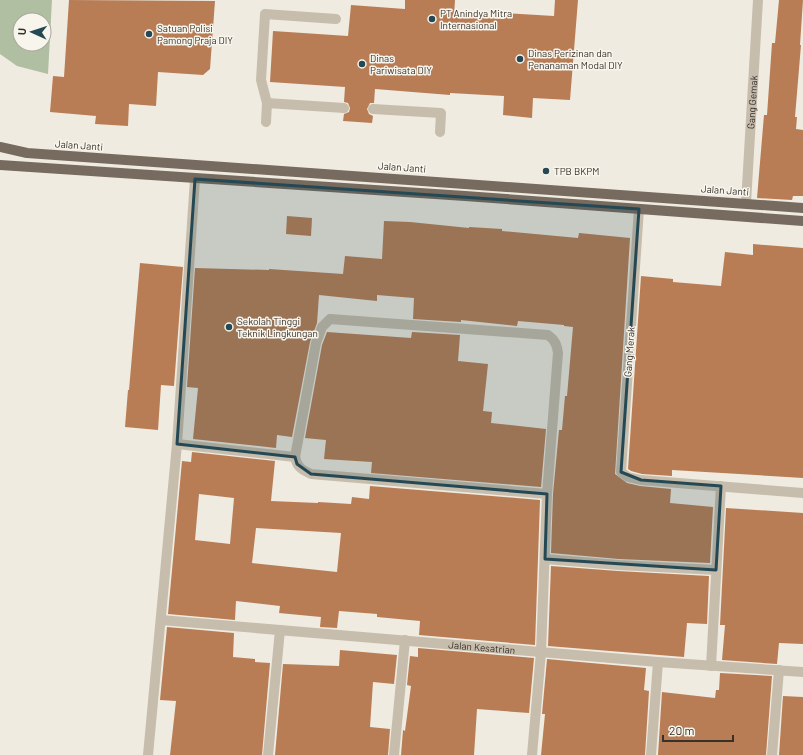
<svg xmlns="http://www.w3.org/2000/svg" width="803" height="755" font-family="Barlow,sans-serif">
<style>
.green{fill:#b0bea1;fill-rule:evenodd}
.building{fill:#b97d56;fill-rule:evenodd}
.lines{fill:none;stroke-linecap:round;stroke-linejoin:round}
.lane{stroke:#c7bdad;stroke-width:10}
.street{stroke:#c7bdad;stroke-width:10}
.primary{stroke:#776a5e;stroke-width:10}
.marked{fill:#254954;fill-opacity:0.2;stroke:#254954;stroke-width:3;stroke-linejoin:round}
.poi-dot{fill:#254954;stroke:#f8f5ec;stroke-width:1.5}
.labels{text-anchor:middle;stroke-width:3;stroke-linejoin:round;paint-order:stroke}
.poi-label{font-size:10px;fill:#37302b;stroke:#f8f5ec;text-anchor:start}
.street-label{font-size:10px;fill:#37302b;stroke:#f8f5ec}
</style>
<rect width="100%" height="100%" fill="#f0ebe0"/>
<path class="green" d="M 0,0 L 52,0 L 48,74 L 17,66 L 0,54 ZM 20,20 L 44,20 L 44,44 L 20,44 Z"/>
<g class="building">
<path d="M 69,0 L 215,1 L 210,69 L 203,75 L 158,72 L 156,106 L 129,104 L 128,126 L 95,124 L 96,116 L 50,112 L 53,76 L 64,77 Z"/>
<path d="M 405,0 L 455,0 L 454,16 L 504,19 L 505,13 L 554,16 L 555,0 L 578,0 L 570,100 L 533,98 L 532,118 L 503,115 L 504,96 L 450,93 L 450,95 L 375,89 L 374,103 L 370,103 L 367,109 L 369,114 L 373,116 L 372,123 L 343,121 L 344,114 L 349,112 L 350,108 L 348,103 L 344,102 L 345,87 L 270,82 L 273,31 L 348,36 L 351,5 L 405,9 Z"/>
<path d="M 779,0 L 803,0 L 800,45 L 801,45 L 795,117 L 797,117 L 796,129 L 803,130 L 803,196 L 793,196 L 792,200 L 757,198 L 764,115 L 767,115 L 772,43 L 775,43 Z"/>
<path d="M 287,216 L 312,218 L 311,236 L 286,234 Z"/>
<path d="M 384,221 L 410,222 L 469,228 L 469,227 L 502,229 L 502,231 L 578,238 L 579,233 L 630,238 L 615,474 L 627,483 L 640,486 L 671,489 L 670,503 L 713,507 L 710,563 L 619,559 L 551,553 L 553,494 L 559,430 L 562,430 L 565,396 L 567,396 L 573,327 L 564,326 L 564,325 L 518,321 L 517,326 L 461,320 L 461,322 L 413,319 L 414,298 L 377,295 L 377,301 L 319,295 L 317,323 L 310,342 L 292,437 L 277,435 L 276,448 L 193,439 L 198,388 L 187,387 L 195,268 L 269,270 L 269,269 L 343,274 L 345,256 L 382,259 Z"/>
<path d="M 753,244 L 803,248 L 803,478 L 672,470 L 672,476 L 642,474 L 631,471 L 628,469 L 641,276 L 673,279 L 673,282 L 721,286 L 725,252 L 753,255 Z"/>
<path d="M 140,263 L 183,267 L 174,386 L 161,385 L 158,430 L 125,427 L 128,390 L 129,390 Z"/>
<path d="M 327,332 L 411,338 L 412,332 L 460,335 L 458,361 L 488,364 L 483,411 L 492,412 L 491,423 L 546,429 L 541,487 L 371,473 L 372,462 L 324,459 L 326,440 L 305,438 L 322,345 Z"/>
<path d="M 192,452 L 275,461 L 271,501 L 318,503 L 318,502 L 351,504 L 352,497 L 369,499 L 370,486 L 540,500 L 535,645 L 419,635 L 420,621 L 377,617 L 377,614 L 339,611 L 337,628 L 320,627 L 321,617 L 279,613 L 280,606 L 236,601 L 235,620 L 168,614 L 182,461 L 191,462 ZM 199,494 L 234,498 L 230,544 L 195,540 ZM 256,528 L 341,533 L 337,572 L 252,563 Z"/>
<path d="M 726,508 L 803,513 L 803,644 L 779,643 L 777,664 L 722,660 L 725,625 L 720,625 Z"/>
<path d="M 551,566 L 618,571 L 709,576 L 707,624 L 687,623 L 684,657 L 548,646 Z"/>
<path d="M 167,627 L 234,633 L 233,657 L 255,659 L 255,662 L 270,663 L 262,755 L 170,755 L 176,701 L 160,700 Z"/>
<path d="M 418,648 L 534,658 L 529,713 L 477,709 L 474,755 L 401,755 L 403,730 L 405,731 L 411,686 L 407,685 L 410,656 L 418,657 Z"/>
<path d="M 340,650 L 397,655 L 394,684 L 373,682 L 370,727 L 390,729 L 388,755 L 275,755 L 283,664 L 339,666 Z"/>
<path d="M 547,659 L 646,668 L 644,690 L 649,691 L 645,755 L 541,755 L 545,714 L 542,714 Z"/>
<path d="M 720,673 L 772,676 L 766,755 L 658,755 L 662,692 L 715,698 L 716,690 L 719,690 Z"/>
<path d="M 783,696 L 803,697 L 803,755 L 779,755 Z"/>
</g>
<g class="lines">
<g class="lane">
<path d="M 267,103 L 261,80 L 265,14 L 336,19"/>
<path d="M 373,109 L 441,113 L 440,132"/>
<path d="M 266,122 L 267,103 L 344,108"/>
</g>
<g class="street">
<path id="s1" d="M 746,203 L 758,0"/>
<path d="M 639,209 L 621,472 L 628,477 L 641,480 L 803,493"/>
<path d="M 177,444 L 295,457 C 297,467 302,470 311,474 L 547,494 L 541,652 L 532,755"/>
<path d="M 295,457 L 316,343 L 322,327 L 330,319 L 548,335 C 555,340 557,345 558,353 L 547,494"/>
<path d="M 545,559 L 619,565 L 716,570"/>
<path id="s2" d="M 161,620 L 658,662 L 803,672"/>
<path d="M 711,666 L 721,486"/>
<path d="M 148,755 L 177,444 L 195,179"/>
<path d="M 268,755 L 280,630"/>
<path d="M 394,755 L 405,640"/>
<path d="M 651,755 L 658,662"/>
<path d="M 772,755 L 779,670"/>
</g>
<g class="primary">
<path d="M 0,147 L 27,153 C 286,172 545,188 803,208"/>
<path d="M 0,165 L 465,196 L 803,221"/>
</g>
</g>
<path class="marked" d="M 195,179 L 639,209 L 621,472 L 641,480 L 721,486 L 716,570 L 545,559 L 547,494 L 311,474 L 297,464 L 295,457 L 177,444 Z"/>
<g class="poi-dot">
<circle cx="432" cy="19" r="4"/>
<circle cx="149" cy="34" r="4"/>
<circle cx="520" cy="59" r="4"/>
<circle cx="362" cy="64" r="4"/>
<circle cx="546" cy="171" r="4"/>
<circle cx="229" cy="327" r="4"/>
</g>
<g class="labels">
<g class="poi-label">
<text x="440" y="17">PT Anindya Mitra<tspan x="440" dy="12">Internasional</tspan></text>
<text x="157" y="32">Satuan Polisi<tspan x="157" dy="12">Pamong Praja DIY</tspan></text>
<text x="528" y="57">Dinas Perizinan dan<tspan x="528" dy="12">Penanaman Modal DIY</tspan></text>
<text x="370" y="62">Dinas<tspan x="370" dy="12">Pariwisata DIY</tspan></text>
<text x="554" y="175">TPB BKPM</text>
<text x="237" y="325">Sekolah Tinggi<tspan x="237" dy="12">Teknik Lingkungan</tspan></text>
</g>
<g class="street-label">
<text dy="4" stroke="none"><textPath href="#s1" startOffset="101">Gang Gemak</textPath></text>
<text transform="translate(79 145) rotate(4)" y="4">Jalan Janti</text>
<text transform="translate(402 167) rotate(4)" y="4">Jalan Janti</text>
<text transform="translate(725 190) rotate(4)" y="4">Jalan Janti</text>
<text transform="translate(629 352) rotate(-86)" y="4">Gang Merak</text>
<text dy="4" stroke="none"><textPath href="#s2" startOffset="322">Jalan Kesatrian</textPath></text>
</g>
</g>
<g transform="translate(32 32) rotate(273)"><circle r="19" fill="#f8f5ec" stroke="#aba69f"/>
<path d="M0-3L7 15L0 10L-7 15Z" fill="#254954"/>
<text y="-6" font-size="11" font-weight="bold" text-anchor="middle" fill="#37302b">U</text>
</g>
<path d="M663 735v6h70v-6" fill="none" stroke="#37302b" stroke-width="2"/>
<text x="669" y="735" font-size="12" fill="#37302b" stroke="#f8f5ec" stroke-width="3" paint-order="stroke">20 m</text>
</svg>
